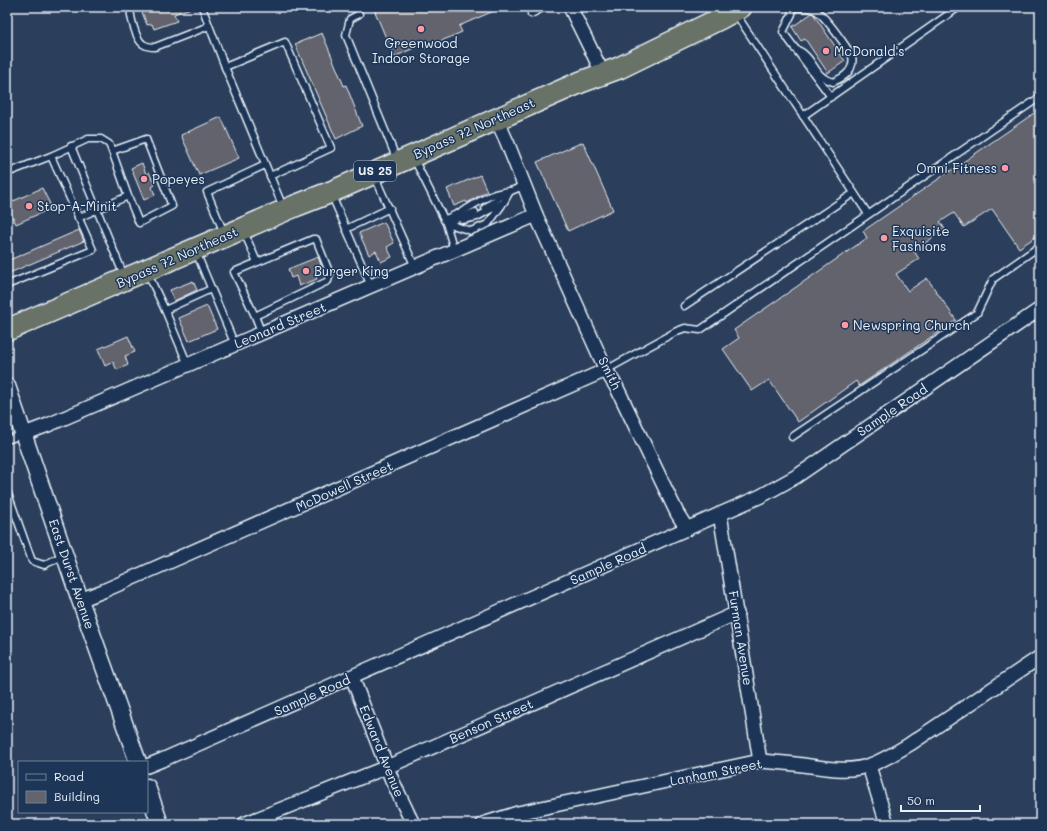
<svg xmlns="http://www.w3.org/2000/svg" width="1047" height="831" font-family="Mali,sans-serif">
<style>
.building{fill:#63646d;stroke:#e8f1f8}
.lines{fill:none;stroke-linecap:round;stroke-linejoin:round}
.service-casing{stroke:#e8f1f8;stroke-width:9}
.minor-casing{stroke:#e8f1f8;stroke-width:16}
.tertiary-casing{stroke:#e8f1f8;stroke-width:19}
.trunk-casing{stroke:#e8f1f8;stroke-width:24}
.service{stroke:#1d3557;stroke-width:6}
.minor{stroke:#1d3557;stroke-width:13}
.tertiary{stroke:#1d3557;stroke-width:16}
.trunk{stroke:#697266;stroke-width:21}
.poi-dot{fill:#ff9aa2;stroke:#1d3557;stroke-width:1.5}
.labels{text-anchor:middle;stroke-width:3;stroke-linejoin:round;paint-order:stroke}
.shield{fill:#1d3557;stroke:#abb9c8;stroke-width:1}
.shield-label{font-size:12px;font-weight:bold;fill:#e8f1f8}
.poi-label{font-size:13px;fill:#e8f1f8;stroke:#1d3557;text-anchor:start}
.street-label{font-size:13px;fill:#e8f1f8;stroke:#1d3557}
</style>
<rect width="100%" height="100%" fill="#2b3e5b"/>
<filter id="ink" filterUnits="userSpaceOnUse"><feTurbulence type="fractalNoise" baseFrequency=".025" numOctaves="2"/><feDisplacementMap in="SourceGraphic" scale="8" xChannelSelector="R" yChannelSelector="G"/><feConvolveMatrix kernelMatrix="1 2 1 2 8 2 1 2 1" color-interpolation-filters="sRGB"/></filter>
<g filter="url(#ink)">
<g class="building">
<path d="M 140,7 L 191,7 L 191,8 L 174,14 L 177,21 L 154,29 L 152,24 L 147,25 Z"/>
<path d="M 373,7 L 503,7 L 459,26 L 462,32 L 425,48 L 423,44 L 394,57 Z"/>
<path d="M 812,13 L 814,15 L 845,61 L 828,73 L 805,39 L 801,41 L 792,27 Z"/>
<path d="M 322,33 L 344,86 L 346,85 L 362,126 L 336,139 L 295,44 Z"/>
<path d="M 1040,109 L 1040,234 L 1019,248 L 992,209 L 964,227 L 954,213 L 940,222 L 945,229 L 914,251 L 919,259 L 896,274 L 908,291 L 927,278 L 956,320 L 859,386 L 856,381 L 798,422 L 769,380 L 752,391 L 723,349 L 739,338 L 734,330 L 867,238 L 863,231 Z"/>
<path d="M 221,117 L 239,158 L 199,175 L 181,135 Z"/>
<path d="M 583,142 L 613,210 L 568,231 L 537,162 Z"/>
<path d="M 142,163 L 146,174 L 149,172 L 155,185 L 152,187 L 155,195 L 144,200 L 131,168 Z"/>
<path d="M 480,175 L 487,191 L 467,203 L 466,201 L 454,206 L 447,189 Z"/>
<path d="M 42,188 L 52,208 L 16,224 L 7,204 Z"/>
<path d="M 384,222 L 394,243 L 387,247 L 392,257 L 381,262 L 376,251 L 369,255 L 359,233 Z"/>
<path d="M 79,230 L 84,241 L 7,274 L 7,261 Z"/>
<path d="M 318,257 L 324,273 L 316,277 L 317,279 L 299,286 L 296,276 L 291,278 L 288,269 Z"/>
<path d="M 193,281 L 197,290 L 174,301 L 170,290 Z"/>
<path d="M 207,306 L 217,329 L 189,341 L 179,318 Z"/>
<path d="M 128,336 L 135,352 L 125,356 L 128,365 L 117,370 L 113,362 L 105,366 L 98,349 Z"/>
</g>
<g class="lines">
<g class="service-casing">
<g id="service">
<path d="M 131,7 C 129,14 136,40 143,44 C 147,47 151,47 155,47 L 209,26"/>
<path d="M 202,7 L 225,67 L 283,207"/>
<path d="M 791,7 L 792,14 L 783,32 L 831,97"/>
<path d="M 794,7 C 800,9 806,7 813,9 C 824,13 844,44 852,55 C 855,70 845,77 833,82 C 814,76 816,64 804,54 C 802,52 798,50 795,49"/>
<path d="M 359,14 L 350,19 L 346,35 L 397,160"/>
<path d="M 531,14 L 544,7"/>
<path d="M 736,14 L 868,214"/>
<path d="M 225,67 L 285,42 L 331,148 L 270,176"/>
<path d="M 803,116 L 959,7"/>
<path d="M 146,139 L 172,206 L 139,223 L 128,196 L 112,151 Z"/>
<path d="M 71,146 L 124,276"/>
<path d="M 414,159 L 446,223 L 475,212"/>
<path d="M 7,173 L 51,156 L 88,139 L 101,139 L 109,144 L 112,151"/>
<path d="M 375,177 L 415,267"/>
<path d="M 332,196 L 371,286"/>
<path d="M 485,208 L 504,194 L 525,185"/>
<path d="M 78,218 L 128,196"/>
<path d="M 444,220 C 452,216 462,212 470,207 C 485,198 492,193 510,191"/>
<path d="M 462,220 L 477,217 L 504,202 L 510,191"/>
<path d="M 446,223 L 471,231 L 488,224 L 502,205"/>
<path d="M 446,223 L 454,250"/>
<path d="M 346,229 L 390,208"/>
<path d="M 244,232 L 257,262"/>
<path d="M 224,233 L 207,192 L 265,165"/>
<path d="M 196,252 L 235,345"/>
<path d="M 148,274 L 165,310 L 211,289"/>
<path d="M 7,285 L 93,250 L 51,156"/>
<path d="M 684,306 L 854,193"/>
<path d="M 165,310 L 188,365"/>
<path d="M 255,316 L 328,281 L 330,274 L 316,239 L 313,239 L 234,272 L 255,316 L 262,334"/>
<path d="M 606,370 L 677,331 L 685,328 L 700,330 L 1040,97"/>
<path d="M 792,437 L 977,313 L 993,279 L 1040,246"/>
<path d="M 7,440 L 22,435"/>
<path d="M 7,491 L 32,561 L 44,565 L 64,555"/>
</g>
</g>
<g class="minor-casing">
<g id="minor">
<path d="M 570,7 L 603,74"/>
<path d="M 496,118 L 507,142 L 536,215 L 606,370 L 617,388 L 677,513 L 687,529"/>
<path d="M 24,434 L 48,425 L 536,215"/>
<path d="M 720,514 L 760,761"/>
<path d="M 80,600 L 103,591 L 606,370"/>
<path d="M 352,677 L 392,780 L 413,824"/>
<path d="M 147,766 L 162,760 L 761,496 L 797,476 L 1040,309"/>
<path d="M 869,766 L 887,824"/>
<path d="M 244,824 L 387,767 L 737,613"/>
<path d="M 483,824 L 518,813 L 760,761 C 775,762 789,763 803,765 C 825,768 849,773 870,765 C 884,760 897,752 910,744 L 1040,657"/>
</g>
</g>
<g class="tertiary-casing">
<g id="tertiary">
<path d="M 7,386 L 80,600 L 138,762"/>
<path d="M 147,787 L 160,824"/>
</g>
</g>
<g class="trunk-casing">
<path id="trunk" d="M 7,330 L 295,206 L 331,192 L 581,82 L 619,68 L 721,18 L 741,7"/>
</g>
<use href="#service" class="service"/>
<use href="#minor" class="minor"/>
<use href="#tertiary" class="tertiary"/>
<use href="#trunk" class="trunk"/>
</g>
</g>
<g class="poi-dot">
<circle cx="421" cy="29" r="4"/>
<circle cx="826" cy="51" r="4"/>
<circle cx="1005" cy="168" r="4"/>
<circle cx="144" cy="179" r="4"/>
<circle cx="29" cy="206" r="4"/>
<circle cx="884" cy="238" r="4"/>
<circle cx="306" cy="271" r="4"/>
<circle cx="845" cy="325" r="4"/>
</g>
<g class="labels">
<rect class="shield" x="354" y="161" width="42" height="20" rx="3"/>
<g class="shield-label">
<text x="375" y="175">US 25</text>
</g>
<g class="poi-label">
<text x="421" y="48" text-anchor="middle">Greenwood<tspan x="421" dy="15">Indoor Storage</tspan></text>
<text x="834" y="56">McDonald's</text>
<text x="997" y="173" text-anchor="end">Omni Fitness</text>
<text x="152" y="184">Popeyes</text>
<text x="37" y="211">Stop-A-Minit</text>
<text x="892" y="236">Exquisite<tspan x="892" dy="15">Fashions</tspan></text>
<text x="314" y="276">Burger King</text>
<text x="853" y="330">Newspring Church</text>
</g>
<g class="street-label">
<text transform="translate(474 128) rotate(-24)" y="5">Bypass 72 Northeast</text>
<text transform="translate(177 257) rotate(-24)" y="5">Bypass 72 Northeast</text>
<text transform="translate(280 325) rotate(-23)" y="5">Leonard Street</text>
<text transform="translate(610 373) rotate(63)" y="5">Smith</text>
<text transform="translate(892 410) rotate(-34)" y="5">Sample Road</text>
<text transform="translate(344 486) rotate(-24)" y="5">McDowell Street</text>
<text transform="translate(608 564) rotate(-24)" y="5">Sample Road</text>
<text transform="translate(72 574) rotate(71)" y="5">East Durst Avenue</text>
<text transform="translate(741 638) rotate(81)" y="5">Furman Avenue</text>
<text transform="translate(312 695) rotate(-24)" y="5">Sample Road</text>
<text transform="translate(491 721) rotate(-24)" y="5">Benson Street</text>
<text transform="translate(382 751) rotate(68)" y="5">Edward Avenue</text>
<text transform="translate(716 772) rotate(-11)" y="5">Lanham Street</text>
</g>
</g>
<rect width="1047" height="831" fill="none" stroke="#1d3557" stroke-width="24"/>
<rect x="12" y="12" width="1023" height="807" fill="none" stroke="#e8f1f8" stroke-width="1.5" filter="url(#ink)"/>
<rect x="18" y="761" width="130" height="52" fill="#1d3557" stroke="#6e8097"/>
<rect x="26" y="774" width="20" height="6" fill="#1d3557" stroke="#6e8097"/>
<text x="54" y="781" font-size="12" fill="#e8f1f8">Road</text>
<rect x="26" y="791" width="20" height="12" fill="#63646d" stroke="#6e8097"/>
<text x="54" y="801" font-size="12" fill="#e8f1f8">Building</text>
<path d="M901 805v6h79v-6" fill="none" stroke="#e8f1f8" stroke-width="2"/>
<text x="907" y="805" font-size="12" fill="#e8f1f8" stroke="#1d3557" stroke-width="3" paint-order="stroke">50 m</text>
</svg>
